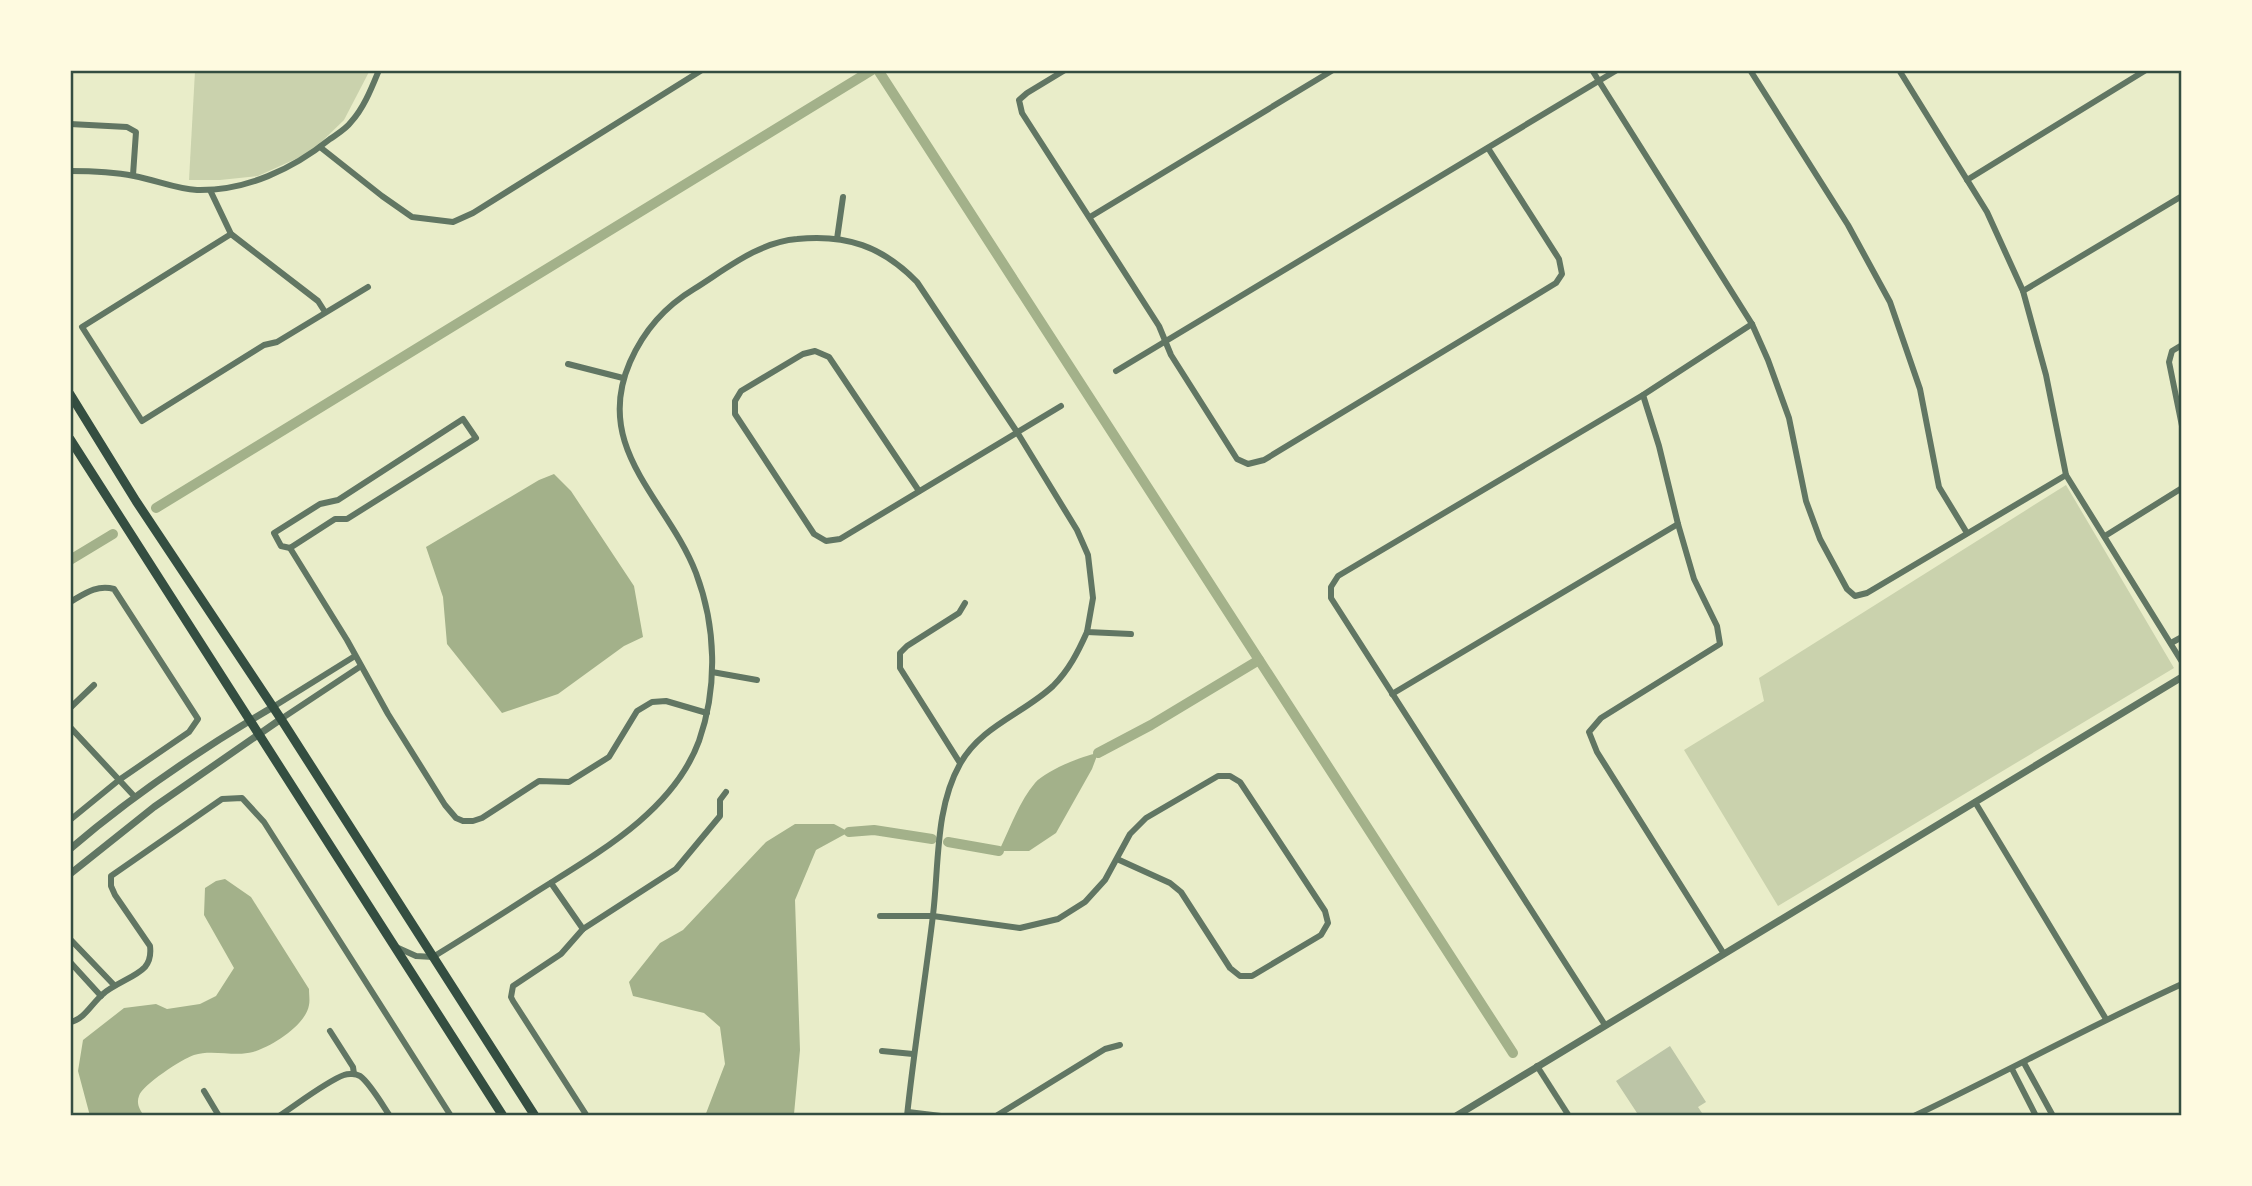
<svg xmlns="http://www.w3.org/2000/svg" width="2252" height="1186" font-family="'Fira Sans Condensed',sans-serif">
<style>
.green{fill:#cad2ad}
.water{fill:#a3b18a}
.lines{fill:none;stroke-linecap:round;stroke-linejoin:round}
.canal{stroke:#a3b18a;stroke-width:10}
.building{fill:#bcc5a7}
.minor{stroke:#617663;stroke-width:6}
.tertiary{stroke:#617663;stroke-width:7}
.primary{stroke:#344e41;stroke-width:9}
.neatline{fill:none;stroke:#344e41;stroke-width:2.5}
</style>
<rect width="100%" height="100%" fill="#e9edc9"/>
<g class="green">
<path d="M 199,70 L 370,70 L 344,120 L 311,152 L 258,176 L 220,180 L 189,180 L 195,71 Z"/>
<path d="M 2066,485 L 2174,668 L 1778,906 L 1684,750 L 1764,701 L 1759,678 Z"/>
</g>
<g class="water">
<path d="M 554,474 L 571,491 L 634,586 L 643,637 L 624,646 L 558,694 L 502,713 L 447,644 L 443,597 L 426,547 L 539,480 Z"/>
<path d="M 1098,753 L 1092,769 L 1056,833 L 1029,851 L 999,851 C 1010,828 1019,802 1035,783 C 1045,771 1082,756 1098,753 Z"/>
<path d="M 795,824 L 834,824 L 849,832 L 816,850 L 795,900 L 800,1050 L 794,1114 L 793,1116 L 705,1116 L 725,1064 L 720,1027 L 704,1013 L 633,996 L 629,982 L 660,943 L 683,930 L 766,842 Z"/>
<path d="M 225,879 L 251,897 L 309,989 C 309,994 310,1001 309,1005 C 306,1025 271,1047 253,1052 C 235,1057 212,1049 194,1055 C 182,1059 142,1085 139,1096 C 136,1104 140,1110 144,1116 L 90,1116 L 78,1071 L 83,1040 L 124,1008 L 156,1004 L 167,1009 L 200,1004 L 216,996 L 234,968 L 204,915 L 205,888 L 216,881 Z"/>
</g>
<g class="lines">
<g class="canal">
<path d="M 878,70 L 1513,1053"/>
<path d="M 156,508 L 872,70"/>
<path d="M 70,560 L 113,534"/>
<path d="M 1098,753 L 1151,725 L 1259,660"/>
<path d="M 849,832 L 874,830 L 932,839"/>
<path d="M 948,842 L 999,851"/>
</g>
</g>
<path class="building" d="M 1670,1046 L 1706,1102 L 1698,1107 L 1704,1116 L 1639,1116 L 1616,1081 Z"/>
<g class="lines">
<g class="minor">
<path d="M 1065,70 L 1027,93 L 1019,100 L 1022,113 L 1159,326 L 1171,355 L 1237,459 L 1248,464 L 1264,460 L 1556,283 L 1562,274 L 1559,259 L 1488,148"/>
<path d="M 1592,70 L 1752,324 L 1768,360 L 1789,418 L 1806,501 L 1820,539 L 1847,589 L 1855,596 L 1867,593 L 2066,475"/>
<path d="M 1750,70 L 1848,225 L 1890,302 L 1920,389 L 1939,487 L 1967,533"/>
<path d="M 1899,70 L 1987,212 L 2023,291 L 2046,375 L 2066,475 L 2182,662"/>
<path d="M 70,124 L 127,127 L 136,132 L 133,175"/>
<path d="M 320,147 L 382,196 L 412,217 L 453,222 L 473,213 L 702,70"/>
<path d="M 70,171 C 91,171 114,172 134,176 C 156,180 176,189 197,190 C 246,191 293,169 330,139 C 337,134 346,129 351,122 C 364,108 372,87 379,70"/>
<path d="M 1967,180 L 2146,70"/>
<path d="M 210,190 L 231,234 L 318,301 L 325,312"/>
<path d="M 1090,217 L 1333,70"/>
<path d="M 231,234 L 82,327 L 142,421 L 264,345 L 277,342 L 368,287"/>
<path d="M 837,239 L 843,197"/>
<path d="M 2023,291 L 2182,196"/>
<path d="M 2182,345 L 2172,351 L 2169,362 L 2182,426"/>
<path d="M 568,364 L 623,378"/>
<path d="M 1116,371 L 1617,70"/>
<path d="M 1643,395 L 1659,446 L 1678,524 L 1694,579 L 1717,626 L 1720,644 L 1601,718 L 1589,732 L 1597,752 L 1724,954"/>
<path d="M 463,419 L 476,438 L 347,519 L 335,519 L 290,548 L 281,546 L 274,533 L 320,504 L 338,500 Z"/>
<path d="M 919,491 L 829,357 L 815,351 L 803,354 L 741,391 L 735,401 L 735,414 L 814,534 L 826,541 L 840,539 L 1061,406"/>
<path d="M 2105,536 L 2182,488"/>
<path d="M 290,548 L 347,640 L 388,714 L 445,805 L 456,818 L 463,821 L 473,821 L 482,818 L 539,781 L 569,782 L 609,757 L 637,711 L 652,702 L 666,701 L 707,713"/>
<path d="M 70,602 C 84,594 97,584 114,589 L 198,719 L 189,732 L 119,780 L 70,820"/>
<path d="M 2171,643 L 2182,637"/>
<path d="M 712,672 L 757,680"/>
<path d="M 1392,694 L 1678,524"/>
<path d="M 273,707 L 355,656"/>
<path d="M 70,708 L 94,685"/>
<path d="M 281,719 L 361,666"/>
<path d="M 70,727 L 135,797"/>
<path d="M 960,763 L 900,668 L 900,653 L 907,646 L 959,613 L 965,603"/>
<path d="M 1975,802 L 2106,1019"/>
<path d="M 551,883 L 583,929"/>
<path d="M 880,916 L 933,916 L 1020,928 L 1058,919 L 1085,902 L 1105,880 L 1130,834 L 1146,818 L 1218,776 L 1230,776 L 1240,782 L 1325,911 L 1328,923 L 1321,935 L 1252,976 L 1240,976 L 1230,968 L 1181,892 L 1170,883 L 1117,859"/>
<path d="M 70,939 L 114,985"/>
<path d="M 396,947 L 416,956 L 433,957 C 467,936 502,914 536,892 C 596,854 673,812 699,741 C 718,687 716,626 696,573 C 668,500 592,449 630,362 C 644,330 664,307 694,289 C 726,269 759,242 797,239 C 846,234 882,246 917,282 L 1017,432 L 1077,530 L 1088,555 L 1093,598 L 1087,632 L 1131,634"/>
<path d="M 70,962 L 101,996"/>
<path d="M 70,1022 C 84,1020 92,1003 103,994 C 114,984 136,977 145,967 C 150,961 151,954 150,946 L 115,895 L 111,886 L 111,876 L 222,799 L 242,798 L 264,822 L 451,1116"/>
<path d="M 1605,1025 L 1331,598 L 1331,587 L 1338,576 L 1643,395 L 1752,324"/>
<path d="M 330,1031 L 353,1067 L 354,1074"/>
<path d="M 882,1051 L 913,1054"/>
<path d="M 2024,1063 L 2053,1116"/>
<path d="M 1537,1066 L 1569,1116"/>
<path d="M 2012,1069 L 2036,1116"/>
<path d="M 204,1091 L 219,1116"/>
<path d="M 908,1112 L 941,1116"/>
<path d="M 279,1116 C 296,1105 327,1081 344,1075 C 349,1073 356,1074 360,1076 C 370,1083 383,1106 390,1116"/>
<path d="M 587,1116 L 513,1001 L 511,997 L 513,986 L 561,954 L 583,929 L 676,869 L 720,816 L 720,800 L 726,792"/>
<path d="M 907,1116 C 914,1049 925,982 933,915 C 939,866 935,808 960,764 C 981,726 1023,714 1053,686 C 1069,670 1078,652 1087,632"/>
<path d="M 996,1116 L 1105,1049 L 1120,1045"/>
<path d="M 1914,1116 C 2004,1073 2092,1025 2182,984"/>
</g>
<g class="tertiary">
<path d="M 70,849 C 133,795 201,749 273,707"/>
<path d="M 70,874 L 154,807 L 281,719"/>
<path d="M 1456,1116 L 2182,677"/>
</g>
<g class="primary">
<path d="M 70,394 L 136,501 L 281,719 L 535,1116"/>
<path d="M 70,439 L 503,1116"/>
</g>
</g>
<rect width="2252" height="1186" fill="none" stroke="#fefae0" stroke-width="144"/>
<rect x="72" y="72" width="2108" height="1042" class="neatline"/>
</svg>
